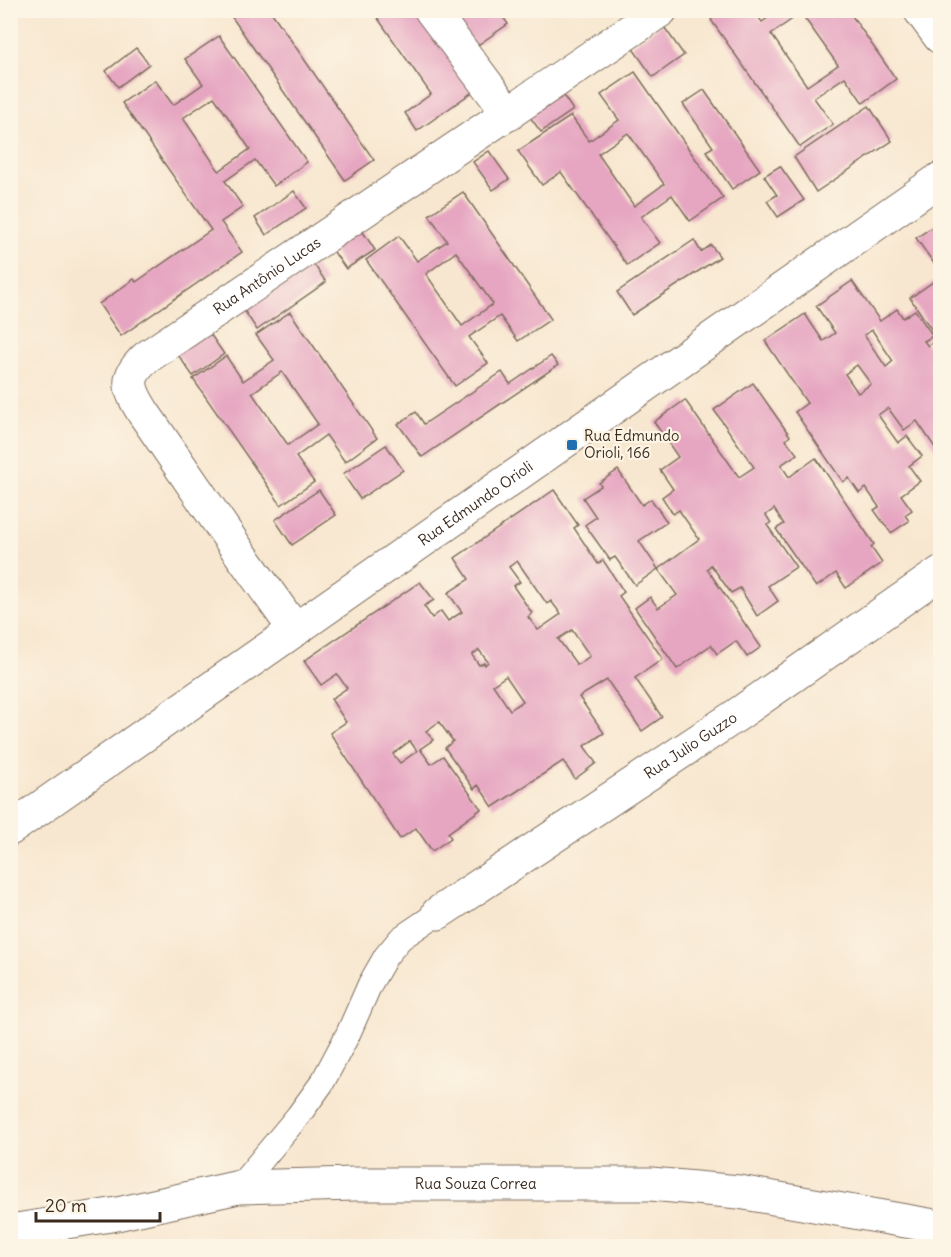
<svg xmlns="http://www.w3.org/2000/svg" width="951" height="1257" font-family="Delius,sans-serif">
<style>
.building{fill:#e6a6c1;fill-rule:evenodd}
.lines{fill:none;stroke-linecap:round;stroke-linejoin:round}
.service-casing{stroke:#7d6c5c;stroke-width:26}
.minor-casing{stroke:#7d6c5c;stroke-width:35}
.service{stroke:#fff;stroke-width:24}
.minor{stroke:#fff;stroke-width:33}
.poi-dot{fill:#1f6fb2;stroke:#fcf5e5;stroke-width:2}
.labels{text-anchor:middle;stroke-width:4.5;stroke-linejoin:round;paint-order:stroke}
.street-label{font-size:15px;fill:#3b2a1e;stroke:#fcf5e5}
.poi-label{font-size:15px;fill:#3b2a1e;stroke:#fcf5e5;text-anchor:start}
</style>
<rect width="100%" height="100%" fill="#fcf5e5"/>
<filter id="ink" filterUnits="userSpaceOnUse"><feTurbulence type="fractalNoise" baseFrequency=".0167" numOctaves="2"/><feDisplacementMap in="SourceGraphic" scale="12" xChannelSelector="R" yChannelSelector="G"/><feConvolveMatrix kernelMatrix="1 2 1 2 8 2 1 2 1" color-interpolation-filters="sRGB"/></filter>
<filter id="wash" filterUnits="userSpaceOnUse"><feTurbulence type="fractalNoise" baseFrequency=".008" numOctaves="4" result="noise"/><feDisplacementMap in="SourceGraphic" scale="24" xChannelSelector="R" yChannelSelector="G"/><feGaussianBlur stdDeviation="1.35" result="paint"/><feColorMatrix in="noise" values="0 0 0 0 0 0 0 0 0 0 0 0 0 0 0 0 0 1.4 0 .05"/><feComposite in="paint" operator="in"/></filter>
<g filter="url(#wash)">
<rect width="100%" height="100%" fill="#f8e7d0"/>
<g id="blocks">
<g class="building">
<path d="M 227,10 L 270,10 L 374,160 L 345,180 Z"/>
<path d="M 372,10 L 424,10 L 478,88 L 417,131 L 405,113 L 431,94 Z"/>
<path d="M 449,10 L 498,10 L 508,24 L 475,47 Z"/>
<path d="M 726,10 L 753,10 L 762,22 L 779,10 L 848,10 L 896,79 L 863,103 L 845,77 L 814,98 L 833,124 L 800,147 L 711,20 ZM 801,13 L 838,65 L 807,86 L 771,34 Z"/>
<path d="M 662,24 L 684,55 L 653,77 L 631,46 Z"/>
<path d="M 219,36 L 307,162 L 274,186 L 255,160 L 225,181 L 243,207 L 221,222 L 242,252 L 121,336 L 99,304 L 134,279 L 136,282 L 211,230 L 122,103 L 155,80 L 173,105 L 203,84 L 185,59 ZM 214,97 L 250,149 L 219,171 L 183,118 Z"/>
<path d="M 136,48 L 149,64 L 118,87 L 106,71 Z"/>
<path d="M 635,72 L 723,198 L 690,221 L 672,195 L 641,217 L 660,243 L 627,265 L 561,172 L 542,185 L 518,151 L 571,116 L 589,141 L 619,120 L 601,95 ZM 628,133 L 664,184 L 634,206 L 598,154 Z"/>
<path d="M 557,86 L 573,110 L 541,132 L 524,109 Z"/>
<path d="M 704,90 L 760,170 L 732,189 L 706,151 L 713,147 L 683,104 Z"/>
<path d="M 869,106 L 892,141 L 816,192 L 794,157 Z"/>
<path d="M 489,151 L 509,179 L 493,190 L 473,162 Z"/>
<path d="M 780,166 L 804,200 L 778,217 L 767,201 L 777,195 L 764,176 Z"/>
<path d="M 294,191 L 306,208 L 266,235 L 255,218 Z"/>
<path d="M 463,192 L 551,319 L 518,341 L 500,316 L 469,337 L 488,363 L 455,386 L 366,260 L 399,236 L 417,261 L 447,241 L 429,215 ZM 456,252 L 493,304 L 462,326 L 426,274 Z"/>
<path d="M 940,222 L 940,272 L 916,238 Z"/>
<path d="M 359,226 L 375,250 L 346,269 L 329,245 Z"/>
<path d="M 694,240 L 701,252 L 711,245 L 720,257 L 632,315 L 617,292 Z"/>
<path d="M 309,257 L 326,282 L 257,330 L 240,304 Z"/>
<path d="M 940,277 L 940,455 L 917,421 L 904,430 L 888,408 L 878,415 L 898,443 L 907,436 L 922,456 L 909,466 L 920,481 L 901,495 L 912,510 L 905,515 L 909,521 L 891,533 L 874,510 L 879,507 L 866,488 L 859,493 L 849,478 L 843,482 L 795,412 L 807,403 L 765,341 L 805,314 L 823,341 L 835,333 L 816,306 L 852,281 L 880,321 L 897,309 L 903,318 L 915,310 L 933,336 L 924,341 L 928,346 L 938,339 L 910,298 ZM 872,330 L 893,361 L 886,367 L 864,335 ZM 857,365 L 871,384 L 858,393 L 845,374 Z"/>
<path d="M 290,312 L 377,438 L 345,462 L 326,435 L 296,457 L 314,482 L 281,505 L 193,379 L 226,356 L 243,381 L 274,360 L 256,335 ZM 282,372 L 318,424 L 288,445 L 252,393 Z"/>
<path d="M 206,328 L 224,354 L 193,376 L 176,352 Z"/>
<path d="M 551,356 L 558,365 L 422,457 L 398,424 L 416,412 L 424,424 L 502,372 L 510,384 Z"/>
<path d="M 753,383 L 790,436 L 786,440 L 797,454 L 781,465 L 789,477 L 816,458 L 874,544 L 871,547 L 882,563 L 846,588 L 836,573 L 816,587 L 776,529 L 784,524 L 774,509 L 766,515 L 771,523 L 767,525 L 796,567 L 768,586 L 778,601 L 757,616 L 740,588 L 731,593 L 711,565 L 707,569 L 761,647 L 747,657 L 736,641 L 717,654 L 711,645 L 677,669 L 635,608 L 650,597 L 658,608 L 677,595 L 658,569 L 635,585 L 615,557 L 610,560 L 585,525 L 596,517 L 583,498 L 601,486 L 599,483 L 618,470 L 642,505 L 651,499 L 667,522 L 639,541 L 658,569 L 699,539 L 679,510 L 673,514 L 662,497 L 673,489 L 660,470 L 678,457 L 654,422 L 685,400 L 739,477 L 754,467 L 714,410 Z"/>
<path d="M 386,445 L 403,470 L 360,499 L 343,474 Z"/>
<path d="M 319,490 L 336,515 L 292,545 L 275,520 Z"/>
<path d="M 554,490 L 578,525 L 574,528 L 598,564 L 603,560 L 624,592 L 619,596 L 663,659 L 635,678 L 662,717 L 642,731 L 607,680 L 579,697 L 604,733 L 584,746 L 596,763 L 575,779 L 563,761 L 493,807 L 478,785 L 474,789 L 445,748 L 453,741 L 439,722 L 426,731 L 433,740 L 420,749 L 431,764 L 443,756 L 481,809 L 448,833 L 451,838 L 432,851 L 416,828 L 400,839 L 330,733 L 346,722 L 331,699 L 347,688 L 337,674 L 321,685 L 304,661 L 420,582 L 434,600 L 424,606 L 432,618 L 441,611 L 448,621 L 462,612 L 448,593 L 469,579 L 455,558 ZM 517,561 L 547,604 L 551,601 L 561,614 L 538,630 L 528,617 L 532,613 L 513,586 L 520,582 L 509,567 ZM 572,630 L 590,656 L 577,665 L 558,639 ZM 479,650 L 488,662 L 485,665 L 484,663 L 479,665 L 472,655 ZM 506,676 L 523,701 L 510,710 L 493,685 ZM 410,741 L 417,751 L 400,763 L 393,754 Z"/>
</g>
</g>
</g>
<g filter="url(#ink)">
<use href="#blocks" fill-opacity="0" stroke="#7d6c5c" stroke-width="1.5"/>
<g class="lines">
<g class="service-casing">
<path id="service" d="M 239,1187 L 298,1116 L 322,1083 L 348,1034 L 370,984 L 386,956 L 401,938 L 438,913"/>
</g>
<g class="minor-casing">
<g id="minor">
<path d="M 431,10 L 509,114"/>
<path d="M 920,10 L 940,37"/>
<path id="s1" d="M 295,630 L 237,549 L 143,412 C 128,388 124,377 147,357 L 661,10"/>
<path id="s2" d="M 10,829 L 940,179"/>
<path id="s3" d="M 438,913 L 737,715 L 940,573"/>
<path id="s4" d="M 10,1231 L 117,1214 L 239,1187 L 355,1184 L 651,1184 L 739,1192 L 940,1227"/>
</g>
</g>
<use href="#service" class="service"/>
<use href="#minor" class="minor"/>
</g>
</g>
<rect class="poi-dot" x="566" y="439" width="12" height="12" rx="3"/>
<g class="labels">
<g class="street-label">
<text dy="5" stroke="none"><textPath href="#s1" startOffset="474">Rua Antônio Lucas</textPath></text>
<text dy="5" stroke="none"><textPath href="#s2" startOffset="568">Rua Edmundo Orioli</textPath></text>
<text dy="5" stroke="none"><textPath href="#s3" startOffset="303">Rua Julio Guzzo</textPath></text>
<text dy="5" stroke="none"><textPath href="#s4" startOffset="470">Rua Souza Correa</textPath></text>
</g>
<g class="poi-label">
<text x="584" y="441">Rua Edmundo<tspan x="584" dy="17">Orioli, 166</tspan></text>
</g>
</g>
<rect width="951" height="1257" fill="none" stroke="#fcf5e5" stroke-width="36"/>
<path d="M36 1212v9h124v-9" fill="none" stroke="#3b2a1e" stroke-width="3"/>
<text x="45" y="1212" font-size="18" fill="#3b2a1e" stroke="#fcf5e5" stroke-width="4.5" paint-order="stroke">20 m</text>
</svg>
